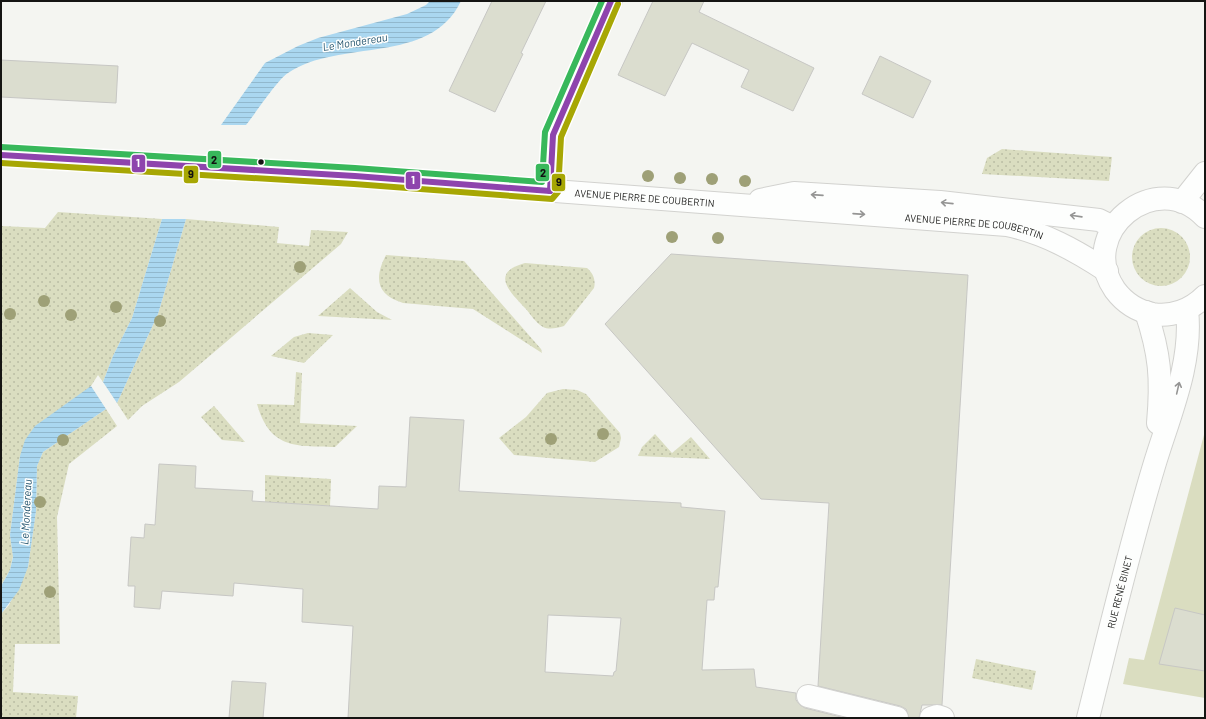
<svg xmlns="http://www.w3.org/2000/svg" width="1206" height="719" font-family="Barlow,sans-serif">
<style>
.grass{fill:url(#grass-dots)}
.pitch{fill:#daddc0}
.water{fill:url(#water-rules)}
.building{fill:#dbddcf;stroke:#c7c7c4;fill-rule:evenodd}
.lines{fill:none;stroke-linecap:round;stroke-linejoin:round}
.minor-casing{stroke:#d2d2cf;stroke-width:24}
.minor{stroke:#fdfefd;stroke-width:22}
.bus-1-casing{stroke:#fffffe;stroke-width:9}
.bus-2-casing{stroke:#fffffe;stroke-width:9}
.bus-3-casing{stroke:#fffffe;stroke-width:9}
.bus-1{stroke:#8e44ad;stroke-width:6}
.bus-2{stroke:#a7a704;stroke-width:6}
.bus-3{stroke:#38b85b;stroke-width:6}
.tree{fill:#9ea077}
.oneway{stroke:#959594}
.bus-dot{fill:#151513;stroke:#fffffe;stroke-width:1.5}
.labels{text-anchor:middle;stroke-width:3;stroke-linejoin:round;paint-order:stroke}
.street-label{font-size:10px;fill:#151513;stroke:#fffffe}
.water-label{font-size:11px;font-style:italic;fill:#21526c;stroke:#fffffe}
.line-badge{stroke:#fffffe;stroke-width:1.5}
.badge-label{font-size:11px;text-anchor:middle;font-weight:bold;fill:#fff}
.pale-badge-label{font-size:11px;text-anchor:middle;font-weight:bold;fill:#111}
</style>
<defs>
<pattern id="grass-dots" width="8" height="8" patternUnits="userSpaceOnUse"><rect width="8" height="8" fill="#daddc0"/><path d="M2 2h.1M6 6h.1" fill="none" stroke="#babda4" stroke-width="1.8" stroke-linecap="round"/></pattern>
<pattern id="water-rules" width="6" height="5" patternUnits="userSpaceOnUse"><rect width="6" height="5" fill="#aad7f0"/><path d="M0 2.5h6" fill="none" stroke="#91b8cd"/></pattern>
</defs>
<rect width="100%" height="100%" fill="#f4f5f1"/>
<g class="grass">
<path d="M 1002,149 L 1112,157 L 1109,181 L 982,174 L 987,158 Z"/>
<path d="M 58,212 L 162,219 L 132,318 L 113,356 L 103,382 L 98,375 L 91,386 L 20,456 L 10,535 L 13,556 L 10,570 L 1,586 L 1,226 L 45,228 Z"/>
<path d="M 186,219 L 279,227 L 277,243 L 309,246 L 311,230 L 348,232 L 341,244 L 179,382 L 142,406 L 128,420 L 117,403 L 158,314 Z"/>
<circle cx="1161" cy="257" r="29"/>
<path d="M 386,255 L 464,261 L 541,349 L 542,353 L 473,309 L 403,303 C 376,295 374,278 386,255 Z"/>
<path d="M 525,263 L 587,268 C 593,273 596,280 594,288 L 564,326 C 557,328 549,330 543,327 C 536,323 530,314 526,309 C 510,292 489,273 525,263 Z"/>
<path d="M 350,288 L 377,312 L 392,320 L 318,316 Z"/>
<path d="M 308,333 L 333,335 L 304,363 L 271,356 L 294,337 Z"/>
<path d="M 296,372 L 302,373 L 300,423 L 357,426 L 335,447 C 295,446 270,449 257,404 L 294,405 Z"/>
<path d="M 563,389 L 577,390 L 586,394 L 620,433 L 621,438 L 619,447 L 595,462 L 514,455 L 499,438 L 526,417 L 547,393 Z"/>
<path d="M 214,406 L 245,442 L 222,440 L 201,417 Z"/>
<path d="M 106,409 L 117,426 L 69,464 L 57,517 L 60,644 L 15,644 L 13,692 L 78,696 L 76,718 L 4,718 L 1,715 L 1,614 L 9,605 L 28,567 L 36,511 L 37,466 L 43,452 Z"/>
<path d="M 655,434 L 672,453 L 691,437 L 710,459 L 638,456 L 642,447 Z"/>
<path d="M 265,475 L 331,479 L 330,506 L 265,502 Z"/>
<path d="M 976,659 L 1036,671 L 1032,690 L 972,678 Z"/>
</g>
<path class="pitch" d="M 1205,431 L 1205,698 L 1123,684 L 1129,658 L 1144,660 Z"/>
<g class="water">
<path d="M 430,1 L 461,1 C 430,66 340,38 288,73 C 278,79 255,114 246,125 L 221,125 L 265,63 L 298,46 L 318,38 L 407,14 L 426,5 Z"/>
<path d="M 162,219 L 186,219 L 158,314 L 117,403 L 103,382 L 113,356 L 132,318 Z"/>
<path d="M 91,386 L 106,409 L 43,452 L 37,466 L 36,511 L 28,567 L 19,590 L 1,614 L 1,586 L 10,570 L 13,557 L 10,535 L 20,456 L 25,440 L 35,426 Z"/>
</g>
<g class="building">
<path d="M 492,1 L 546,1 L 521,53 L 523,54 L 495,112 L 449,91 Z"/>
<path d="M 653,1 L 704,1 L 699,12 L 814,68 L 793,111 L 741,87 L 749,70 L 692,43 L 665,96 L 618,75 Z"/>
<path d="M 880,56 L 931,81 L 913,118 L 862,94 Z"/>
<path d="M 1,60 L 118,66 L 116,103 L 1,97 Z"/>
<path d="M 671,254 L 968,275 L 942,705 L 922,705 L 919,718 L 909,718 L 906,709 L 900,706 L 818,686 L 829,503 L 761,499 L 605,324 Z"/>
<path d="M 410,417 L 464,420 L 459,491 L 681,503 L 681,507 L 725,511 L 718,587 L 715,587 L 714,600 L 707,600 L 702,670 L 754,669 L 756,687 L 796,693 L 796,700 L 800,705 L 805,708 L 845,718 L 348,718 L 353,626 L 302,622 L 303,589 L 234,583 L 233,596 L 162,591 L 160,609 L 134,607 L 135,586 L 128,586 L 131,537 L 144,538 L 145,524 L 155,525 L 159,464 L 196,466 L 195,488 L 253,491 L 252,501 L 378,509 L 379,486 L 406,487 ZM 548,615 L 621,618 L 616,671 L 614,672 L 613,676 L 545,672 Z"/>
<path d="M 1175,608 L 1205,615 L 1205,671 L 1159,664 Z"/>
<path d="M 232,681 L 266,683 L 263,718 L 229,718 Z"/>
</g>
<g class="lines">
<g class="minor-casing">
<g id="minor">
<path id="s1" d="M 1,155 L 355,176 L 1007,225 C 1044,233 1075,250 1107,271"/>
<path d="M 550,191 L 553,135 L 611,1"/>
<path d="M 760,200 L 794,193 L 940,202 L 1099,220 L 1113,227"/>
<path d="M 1182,202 L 1205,173"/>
<path d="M 1205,217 C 1156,165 1075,233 1115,290 C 1124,302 1137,311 1153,314 C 1172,317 1191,310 1205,296"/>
<path d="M 1146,312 C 1160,354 1162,379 1158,423"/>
<path d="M 808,696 L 897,718"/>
<path d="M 931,718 L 937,716 L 943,718"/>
<path id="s2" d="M 1088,718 C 1109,634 1129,549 1154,466 C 1169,416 1193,363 1187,310"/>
</g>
</g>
<use href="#minor" class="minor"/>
<g class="bus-1-casing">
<g id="bus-1">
<path d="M 1,155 L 355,176 L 550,191"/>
<path d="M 550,191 L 553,135 L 611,1"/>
</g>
</g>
<g class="bus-2-casing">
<path id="bus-2" d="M 1,163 L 354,184 L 552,199 L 558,192 L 561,137 L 618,4"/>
</g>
<g class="bus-3-casing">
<path id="bus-3" d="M 1,147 L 355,168 L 542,182 L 545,132 L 602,1"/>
</g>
<use href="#bus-1" class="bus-1"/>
<use href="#bus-2" class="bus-2"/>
<use href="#bus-3" class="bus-3"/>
</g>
<g class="tree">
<circle cx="648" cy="176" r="6"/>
<circle cx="680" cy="178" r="6"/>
<circle cx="712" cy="179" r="6"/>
<circle cx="745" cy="181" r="6"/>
<circle cx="672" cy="237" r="6"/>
<circle cx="718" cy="238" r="6"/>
<circle cx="300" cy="267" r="6"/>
<circle cx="44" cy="301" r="6"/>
<circle cx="116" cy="307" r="6"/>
<circle cx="10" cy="314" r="6"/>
<circle cx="71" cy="315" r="6"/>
<circle cx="160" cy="321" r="6"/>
<circle cx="603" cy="434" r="6"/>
<circle cx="551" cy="439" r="6"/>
<circle cx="63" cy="440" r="6"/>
<circle cx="40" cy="502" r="6"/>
<circle cx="50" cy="592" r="6"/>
</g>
<defs><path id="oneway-shaft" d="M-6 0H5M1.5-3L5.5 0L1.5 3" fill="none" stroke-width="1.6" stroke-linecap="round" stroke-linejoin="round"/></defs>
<g class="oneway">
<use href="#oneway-shaft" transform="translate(817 195) rotate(-176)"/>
<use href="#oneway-shaft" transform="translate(947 203) rotate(-174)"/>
<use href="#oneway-shaft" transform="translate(859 214) rotate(4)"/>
<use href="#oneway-shaft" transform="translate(1076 216) rotate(-172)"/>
<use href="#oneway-shaft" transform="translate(1178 388) rotate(-77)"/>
</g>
<circle class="bus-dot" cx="261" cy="162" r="3.5"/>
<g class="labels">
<g class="street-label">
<text dy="4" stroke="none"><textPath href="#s1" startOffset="645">AVENUE PIERRE DE COUBERTIN</textPath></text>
<text dy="4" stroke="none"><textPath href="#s1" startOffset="976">AVENUE PIERRE DE COUBERTIN</textPath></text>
<text dy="4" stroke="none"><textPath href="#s2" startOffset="130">RUE RENÉ BINET</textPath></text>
</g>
<g class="water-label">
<text transform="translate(355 42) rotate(-9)" y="4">Le Mondereau</text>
<text transform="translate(26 512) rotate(-87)" y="4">Le Mondereau</text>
</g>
</g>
<g class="line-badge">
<rect x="207" y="150" width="15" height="19" rx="4" fill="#38b85b"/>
<rect x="131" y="154" width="15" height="19" rx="4" fill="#8e44ad"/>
<rect x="535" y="163" width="15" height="19" rx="4" fill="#38b85b"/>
<rect x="183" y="165" width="16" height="19" rx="4" fill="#a7a704"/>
<rect x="405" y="171" width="16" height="19" rx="4" fill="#8e44ad"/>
<rect x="551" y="173" width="15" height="19" rx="4" fill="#a7a704"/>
</g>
<g class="badge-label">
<text x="138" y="167">1</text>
<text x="413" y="184">1</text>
</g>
<g class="pale-badge-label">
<text x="214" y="164">2</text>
<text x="543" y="177">2</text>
<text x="191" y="178">9</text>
<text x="559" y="186">9</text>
</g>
<rect width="1206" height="719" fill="none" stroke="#151513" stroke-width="4"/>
</svg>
